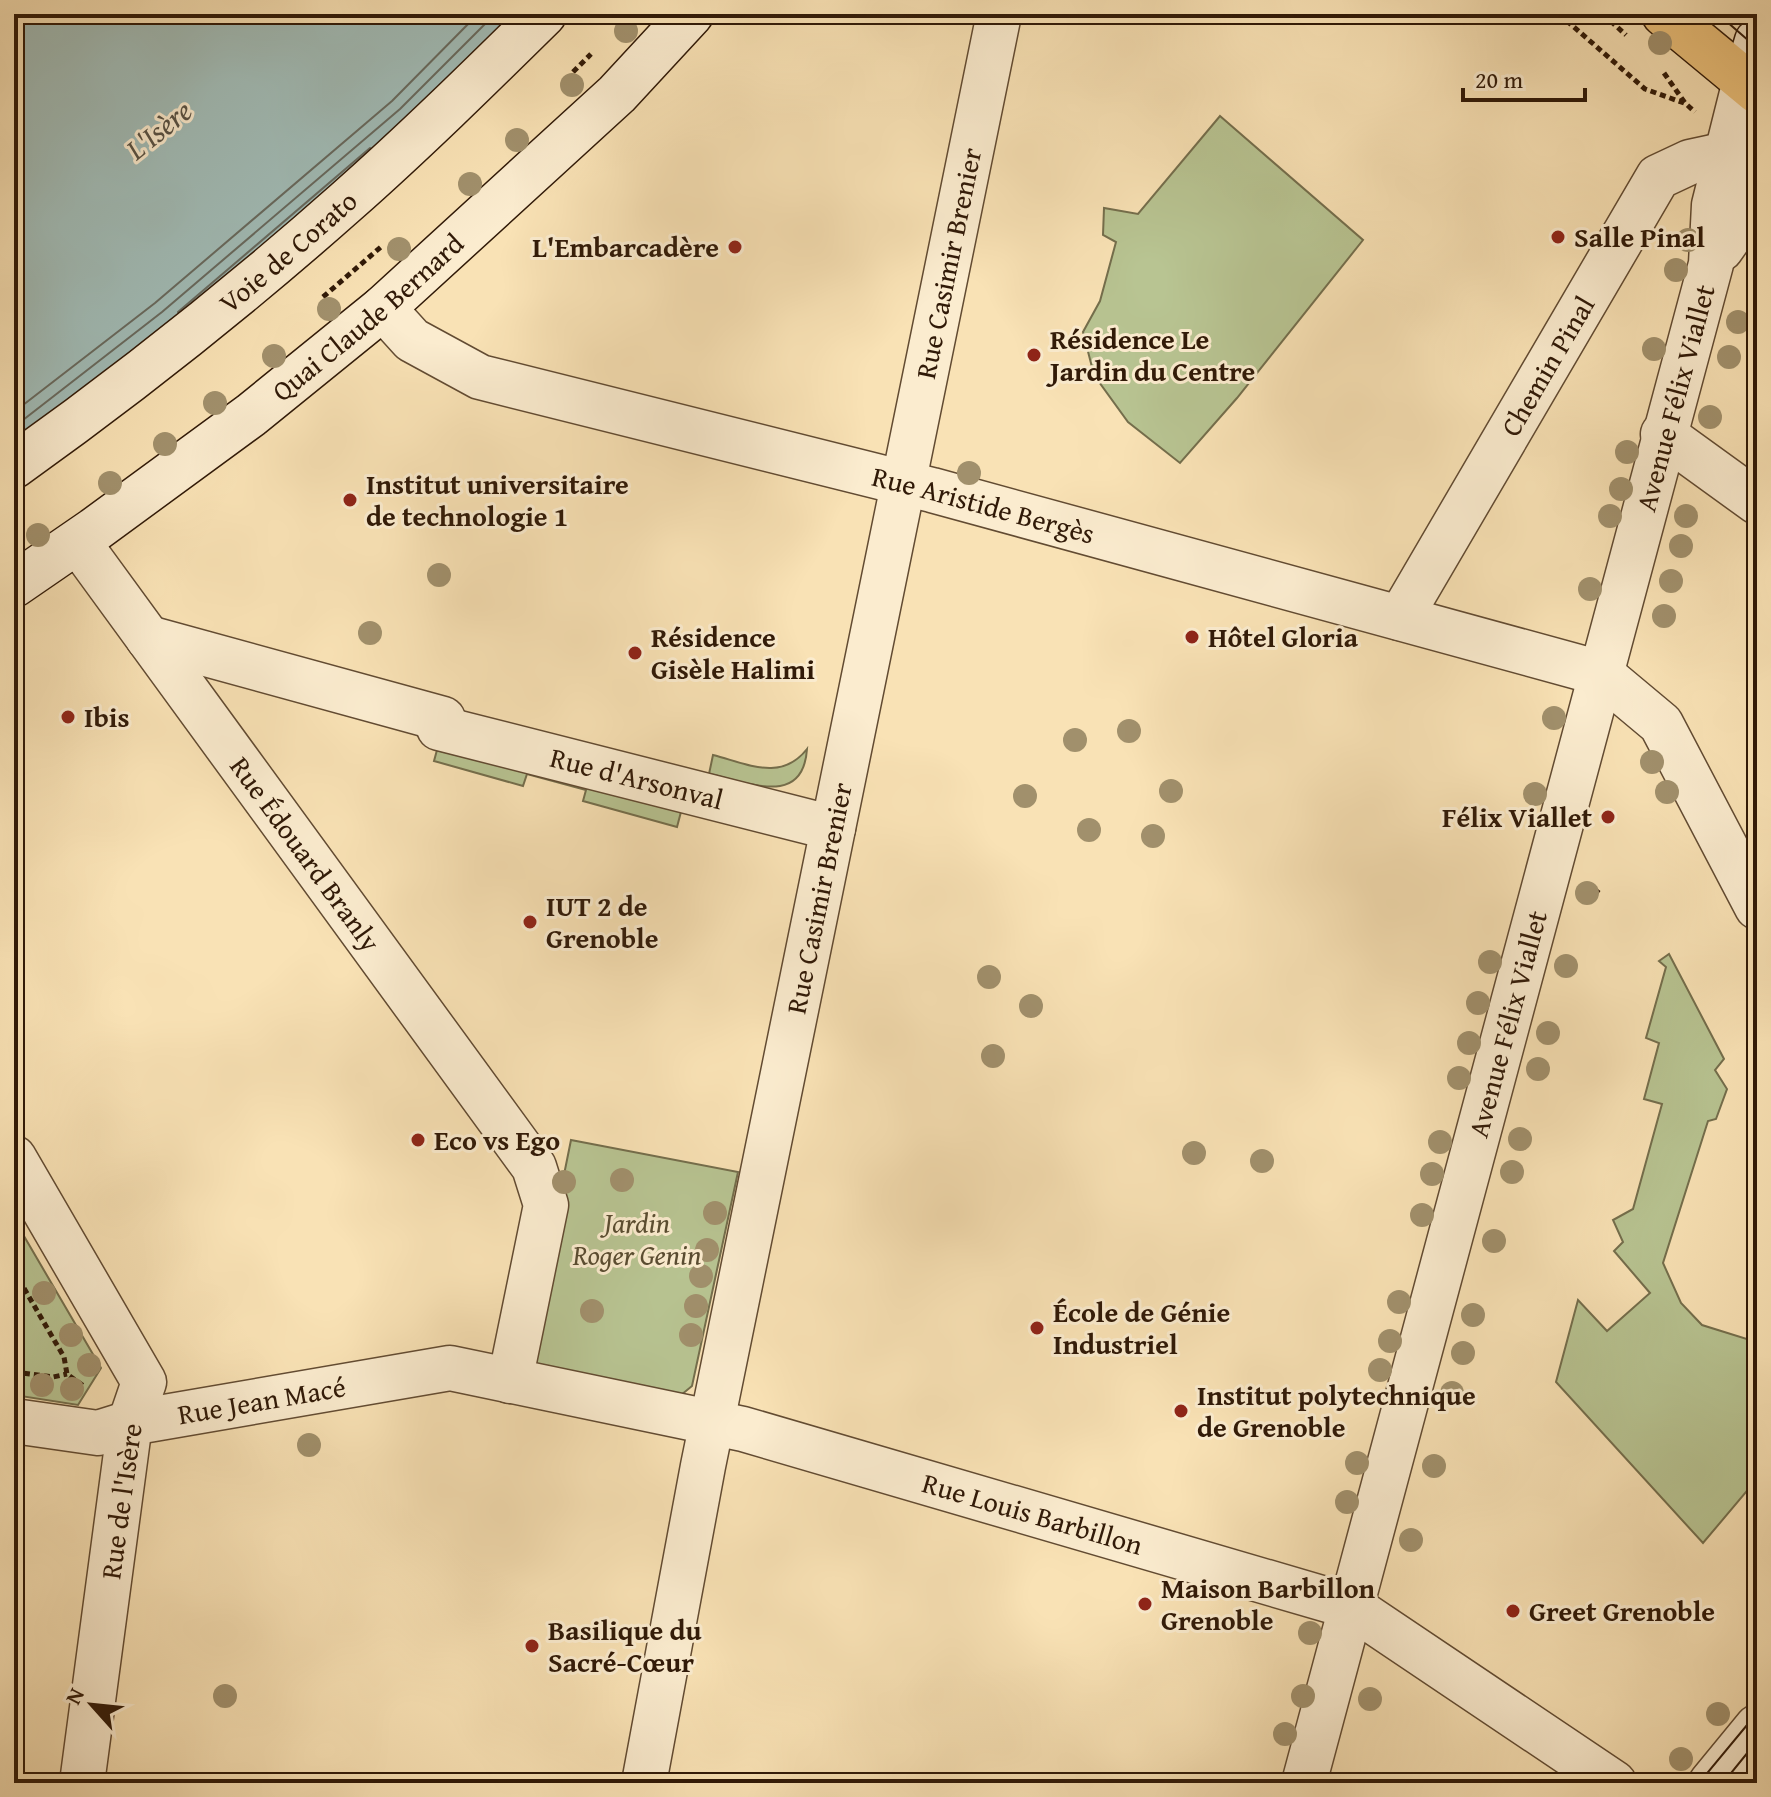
<svg xmlns="http://www.w3.org/2000/svg" width="1771" height="1797" font-family="'Gentium Book Plus',serif">
<style>
.green{fill:#b8c492;stroke:#746e4c;stroke-width:2}
.water{fill:#a1bcb7;stroke:#747b71;stroke-width:2}
.lines{fill:none;stroke-linecap:round;stroke-linejoin:round}
.shore{stroke:#686a5f;stroke-width:2}
.street-casing{stroke:#624b32;stroke-width:47}
.secondary-casing{stroke:#301907;stroke-width:47}
.primary-casing{stroke:#301907;stroke-width:47}
.path{stroke:#301907;stroke-width:5;stroke-dasharray:6 4;stroke-linecap:butt}
.street{stroke:#fbeccf;stroke-width:44}
.secondary{stroke:#fbeccf;stroke-width:44}
.primary{stroke:#ecc17a;stroke-width:44}
.tram{stroke:#301907;stroke-width:2}
.tree{fill:#a1906c}
.poi-dot{fill:#8f2418;stroke:#fbeccf;stroke-width:3}
.labels{text-anchor:middle;stroke-width:6;stroke-linejoin:round;paint-order:stroke}
.poi-label{font-size:28px;font-weight:bold;fill:#301907;stroke:#fbeccf;text-anchor:start}
.street-label{font-size:28px;fill:#301907;stroke:#fbeccf}
.park-label{font-size:28px;font-style:italic;fill:#594c31;stroke:#fbeccf}
.water-label{font-size:30px;font-style:italic;fill:#585245;stroke:#fbeccf}
</style>
<rect width="100%" height="100%" fill="#f9e2b5"/>
<filter id="stains"><feTurbulence type="fractalNoise" baseFrequency=".0025" numOctaves="4"/><feColorMatrix values="0 0 0 0 .2 0 0 0 0 .09 0 0 0 0 .02 0 0 0 .5 -.17"/></filter>
<radialGradient id="worn" r=".72"><stop offset=".6" stop-color="#630" stop-opacity="0"/><stop offset="1" stop-color="#630" stop-opacity=".3"/></radialGradient>
<g class="green">
<path d="M 1220,116 L 1363,240 L 1237,398 L 1180,463 L 1128,422 L 1094,375 L 1083,332 L 1100,301 L 1116,242 L 1103,235 L 1104,208 L 1138,214 Z"/>
<path d="M 807,749 C 803,808 748,782 709,774 L 713,755 C 748,764 781,782 807,749 Z"/>
<path d="M 437,750 L 669,809 L 682,808 L 677,827 L 583,801 L 586,790 L 527,774 L 523,786 L 434,761 Z"/>
<path d="M 1669,954 L 1724,1059 L 1715,1070 L 1727,1089 L 1716,1119 L 1708,1121 L 1663,1263 L 1681,1303 L 1702,1325 L 1753,1341 L 1757,1339 L 1757,1479 L 1703,1543 L 1556,1382 L 1578,1300 L 1607,1331 L 1650,1293 L 1614,1251 L 1623,1242 L 1613,1220 L 1633,1209 L 1662,1104 L 1644,1099 L 1659,1043 L 1646,1038 L 1666,967 L 1659,961 Z"/>
<path d="M 571,1140 L 738,1172 L 692,1386 L 675,1400 L 524,1373 Z"/>
<path d="M 14,1219 L 101,1368 L 78,1405 L 14,1395 Z"/>
</g>
<path class="water" d="M 31,14 L 520,14 L 412,122 L 173,326 L 14,449 L 14,29 Z"/>
<g class="lines">
<g class="shore">
<path d="M 178,312 L 370,148"/>
<path d="M 14,412 L 155,303 L 392,101 L 478,14"/>
<path d="M 14,427 L 162,312 L 400,109 L 495,14"/>
</g>
<g class="street-casing">
<g id="street">
<path d="M 1721,249 L 1742,219 L 1757,167"/>
<path id="s1" d="M 383,308 L 412,340 L 480,377 L 932,490 L 1600,673 L 1661,724 L 1757,907"/>
<path d="M 1663,434 L 1757,502"/>
<path id="s2" d="M 78,542 L 534,1167 L 546,1205 L 510,1381"/>
<path id="s3" d="M 1400,618 L 1658,177 L 1690,162 L 1727,154"/>
<path d="M 148,638 L 443,719"/>
<path id="s4" d="M 439,728 L 833,828"/>
<path d="M 14,1158 L 144,1382 L 130,1423 L 82,1783"/>
<path id="s5" d="M 14,1421 L 98,1433 L 130,1423 L 450,1368 L 743,1429 L 1352,1607 L 1614,1783"/>
<path id="s6" d="M 644,1783 L 703,1466 L 999,14"/>
<path id="s7" d="M 1304,1783 L 1711,264 L 1714,205 L 1745,81"/>
<path d="M 1711,1783 L 1757,1727"/>
</g>
</g>
<g class="secondary-casing">
<g id="secondary">
<path d="M 1745,81 L 1757,41"/>
<path id="s8" d="M 14,466 C 129,384 240,296 346,202 C 414,142 479,78 544,14"/>
<path id="s9" d="M 14,585 L 94,530 L 251,415 L 383,308 L 617,94 L 691,14"/>
</g>
</g>
<g class="primary-casing">
<path id="primary" d="M 1664,14 L 1757,91"/>
</g>
<g class="path">
<path d="M 1559,14 L 1645,89 L 1684,103"/>
<path d="M 1603,14 L 1626,35"/>
<path d="M 573,72 L 591,54"/>
<path d="M 1664,73 L 1685,103 L 1695,112"/>
<path d="M 323,297 L 382,246"/>
<path d="M 1587,884 L 1599,893"/>
<path d="M 14,1271 L 64,1357 L 67,1374 L 85,1387"/>
<path d="M 14,1372 L 53,1377 L 67,1374"/>
</g>
<use href="#street" class="street"/>
<use href="#secondary" class="secondary"/>
<use href="#primary" class="primary"/>
<g class="tram">
<path d="M 1718,14 L 1757,48"/>
<path d="M 1746,14 L 1757,24"/>
<path d="M 1699,1783 L 1757,1713"/>
<path d="M 1723,1783 L 1757,1741"/>
</g>
</g>
<g class="tree">
<circle cx="626" cy="31" r="12"/>
<circle cx="1660" cy="43" r="12"/>
<circle cx="572" cy="85" r="12"/>
<circle cx="517" cy="140" r="12"/>
<circle cx="470" cy="184" r="12"/>
<circle cx="1688" cy="240" r="12"/>
<circle cx="399" cy="249" r="12"/>
<circle cx="1676" cy="270" r="12"/>
<circle cx="329" cy="309" r="12"/>
<circle cx="1738" cy="322" r="12"/>
<circle cx="1654" cy="349" r="12"/>
<circle cx="274" cy="356" r="12"/>
<circle cx="1729" cy="357" r="12"/>
<circle cx="215" cy="403" r="12"/>
<circle cx="1710" cy="417" r="12"/>
<circle cx="165" cy="444" r="12"/>
<circle cx="1627" cy="452" r="12"/>
<circle cx="969" cy="473" r="12"/>
<circle cx="110" cy="483" r="12"/>
<circle cx="1621" cy="489" r="12"/>
<circle cx="1610" cy="516" r="12"/>
<circle cx="1686" cy="516" r="12"/>
<circle cx="38" cy="535" r="12"/>
<circle cx="1681" cy="546" r="12"/>
<circle cx="439" cy="575" r="12"/>
<circle cx="1671" cy="581" r="12"/>
<circle cx="1590" cy="589" r="12"/>
<circle cx="1664" cy="616" r="12"/>
<circle cx="370" cy="633" r="12"/>
<circle cx="1554" cy="718" r="12"/>
<circle cx="1129" cy="731" r="12"/>
<circle cx="1075" cy="740" r="12"/>
<circle cx="1652" cy="762" r="12"/>
<circle cx="1171" cy="791" r="12"/>
<circle cx="1667" cy="792" r="12"/>
<circle cx="1535" cy="794" r="12"/>
<circle cx="1025" cy="796" r="12"/>
<circle cx="1089" cy="830" r="12"/>
<circle cx="1153" cy="836" r="12"/>
<circle cx="1587" cy="893" r="12"/>
<circle cx="1490" cy="962" r="12"/>
<circle cx="1566" cy="966" r="12"/>
<circle cx="989" cy="977" r="12"/>
<circle cx="1478" cy="1003" r="12"/>
<circle cx="1031" cy="1006" r="12"/>
<circle cx="1548" cy="1033" r="12"/>
<circle cx="1469" cy="1043" r="12"/>
<circle cx="993" cy="1056" r="12"/>
<circle cx="1538" cy="1069" r="12"/>
<circle cx="1459" cy="1078" r="12"/>
<circle cx="1520" cy="1139" r="12"/>
<circle cx="1440" cy="1142" r="12"/>
<circle cx="1194" cy="1153" r="12"/>
<circle cx="1262" cy="1161" r="12"/>
<circle cx="1512" cy="1172" r="12"/>
<circle cx="1432" cy="1174" r="12"/>
<circle cx="622" cy="1180" r="12"/>
<circle cx="564" cy="1182" r="12"/>
<circle cx="715" cy="1213" r="12"/>
<circle cx="1422" cy="1215" r="12"/>
<circle cx="1494" cy="1241" r="12"/>
<circle cx="707" cy="1250" r="12"/>
<circle cx="701" cy="1276" r="12"/>
<circle cx="44" cy="1293" r="12"/>
<circle cx="1399" cy="1302" r="12"/>
<circle cx="696" cy="1306" r="12"/>
<circle cx="592" cy="1311" r="12"/>
<circle cx="1473" cy="1315" r="12"/>
<circle cx="71" cy="1335" r="12"/>
<circle cx="691" cy="1335" r="12"/>
<circle cx="1390" cy="1341" r="12"/>
<circle cx="1463" cy="1353" r="12"/>
<circle cx="89" cy="1365" r="12"/>
<circle cx="1380" cy="1370" r="12"/>
<circle cx="42" cy="1385" r="12"/>
<circle cx="72" cy="1389" r="12"/>
<circle cx="1452" cy="1393" r="12"/>
<circle cx="309" cy="1445" r="12"/>
<circle cx="1357" cy="1463" r="12"/>
<circle cx="1434" cy="1466" r="12"/>
<circle cx="1347" cy="1502" r="12"/>
<circle cx="1411" cy="1540" r="12"/>
<circle cx="1310" cy="1633" r="12"/>
<circle cx="225" cy="1696" r="12"/>
<circle cx="1303" cy="1696" r="12"/>
<circle cx="1370" cy="1699" r="12"/>
<circle cx="1718" cy="1714" r="12"/>
<circle cx="1285" cy="1734" r="12"/>
<circle cx="1681" cy="1759" r="12"/>
</g>
<g class="poi-dot">
<circle cx="1558" cy="237" r="8"/>
<circle cx="735" cy="247" r="8"/>
<circle cx="1034" cy="355" r="8"/>
<circle cx="350" cy="500" r="8"/>
<circle cx="1192" cy="637" r="8"/>
<circle cx="635" cy="653" r="8"/>
<circle cx="68" cy="717" r="8"/>
<circle cx="1608" cy="817" r="8"/>
<circle cx="530" cy="922" r="8"/>
<circle cx="418" cy="1140" r="8"/>
<circle cx="1037" cy="1328" r="8"/>
<circle cx="1181" cy="1411" r="8"/>
<circle cx="1145" cy="1604" r="8"/>
<circle cx="1513" cy="1611" r="8"/>
<circle cx="532" cy="1646" r="8"/>
</g>
<g class="labels">
<g class="poi-label">
<text x="1574" y="247">Salle Pinal</text>
<text x="719" y="257" text-anchor="end">L'Embarcadère</text>
<text x="1050" y="349">Résidence Le<tspan x="1050" dy="32">Jardin du Centre</tspan></text>
<text x="366" y="494">Institut universitaire<tspan x="366" dy="32">de technologie 1</tspan></text>
<text x="651" y="647">Résidence<tspan x="651" dy="32">Gisèle Halimi</tspan></text>
<text x="1208" y="647">Hôtel Gloria</text>
<text x="84" y="727">Ibis</text>
<text x="1592" y="827" text-anchor="end">Félix Viallet</text>
<text x="546" y="916">IUT 2 de<tspan x="546" dy="32">Grenoble</tspan></text>
<text x="434" y="1150">Eco vs Ego</text>
<text x="1053" y="1322">École de Génie<tspan x="1053" dy="32">Industriel</tspan></text>
<text x="1197" y="1405">Institut polytechnique<tspan x="1197" dy="32">de Grenoble</tspan></text>
<text x="1161" y="1598">Maison Barbillon<tspan x="1161" dy="32">Grenoble</tspan></text>
<text x="1529" y="1621">Greet Grenoble</text>
<text x="548" y="1640">Basilique du<tspan x="548" dy="32">Sacré-Cœur</tspan></text>
</g>
<g class="street-label">
<text dy="10" stroke="none"><textPath href="#s8" startOffset="348">Voie de Corato</textPath></text>
<text dy="10" stroke="none"><textPath href="#s6" startOffset="1550">Rue Casimir Brenier</textPath></text>
<text dy="10" stroke="none"><textPath href="#s9" startOffset="444">Quai Claude Bernard</textPath></text>
<text dy="10" stroke="none"><textPath href="#s3" startOffset="292">Chemin Pinal</textPath></text>
<text dy="10" stroke="none"><textPath href="#s7" startOffset="1434">Avenue Félix Viallet</textPath></text>
<text dy="10" stroke="none"><textPath href="#s1" startOffset="640">Rue Aristide Bergès</textPath></text>
<text dy="10" stroke="none"><textPath href="#s4" startOffset="204">Rue d'Arsonval</textPath></text>
<text dy="10" stroke="none"><textPath href="#s2" startOffset="386">Rue Édouard Branly</textPath></text>
<text dy="10" stroke="none"><textPath href="#s6" startOffset="902">Rue Casimir Brenier</textPath></text>
<text dy="10" stroke="none"><textPath href="#s7" startOffset="786">Avenue Félix Viallet</textPath></text>
<text dy="10" stroke="none"><textPath href="#s5" startOffset="252">Rue Jean Macé</textPath></text>
<text transform="translate(121 1501) rotate(-82)" y="10">Rue de l'Isère</text>
<text dy="10" stroke="none"><textPath href="#s5" startOffset="1044">Rue Louis Barbillon</textPath></text>
</g>
<g class="park-label">
<text x="637" y="1233">Jardin<tspan x="637" dy="32">Roger Genin</tspan></text>
</g>
<g class="water-label">
<text transform="translate(159 130) rotate(-39)" y="10">L'Isère</text>
</g>
</g>
<rect width="1771" height="1797" fill="none" stroke="#f9e2b5" stroke-width="48"/>
<rect x="16" y="16" width="1739" height="1765" fill="none" stroke="#301907" stroke-width="4"/>
<rect x="24" y="24" width="1723" height="1749" fill="none" stroke="#301907" stroke-width="2"/>
<g transform="translate(92 1705) rotate(297)" stroke="#fbeccf" stroke-width="6" paint-order="stroke">
<path d="M0-6L14 30L0 20L-14 30Z" fill="#301907"/>
<text y="-12" font-size="22" font-weight="bold" text-anchor="middle" fill="#301907">N</text>
</g>
<path d="M1463 88v12h122v-12" fill="none" stroke="#301907" stroke-width="4"/>
<text x="1475" y="88" font-size="24" fill="#301907" stroke="#fbeccf" stroke-width="6" paint-order="stroke">20 m</text>
<rect width="100%" height="100%" filter="url(#stains)"/>
<rect width="100%" height="100%" fill="url(#worn)"/>
</svg>
